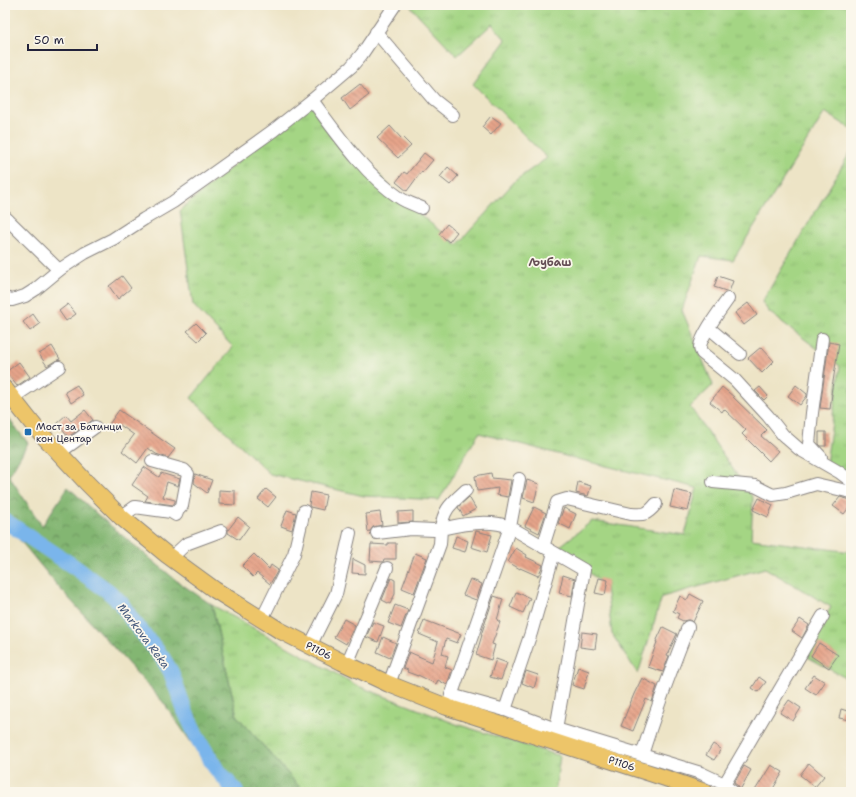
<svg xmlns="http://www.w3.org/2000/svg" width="856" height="797" font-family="'Shantell Sans',sans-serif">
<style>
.grass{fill:url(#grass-tufts);stroke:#637c60}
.forest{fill:url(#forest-crowns);stroke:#526c56}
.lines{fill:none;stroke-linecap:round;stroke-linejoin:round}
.river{stroke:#7ab5eb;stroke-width:16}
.building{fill:url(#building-back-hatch)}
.minor-casing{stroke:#888380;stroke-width:14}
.major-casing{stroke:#888380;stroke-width:18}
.minor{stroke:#fff;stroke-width:12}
.major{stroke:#edc569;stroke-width:16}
.poi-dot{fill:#1f6fb2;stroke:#fbf7ec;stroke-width:1.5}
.labels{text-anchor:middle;stroke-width:3.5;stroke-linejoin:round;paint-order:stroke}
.poi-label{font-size:10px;fill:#22223b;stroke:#fbf7ec;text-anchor:start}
.street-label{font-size:10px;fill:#22223b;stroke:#fbf7ec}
.neighbourhood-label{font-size:11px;font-weight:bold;fill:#675057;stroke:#fbf7ec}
.water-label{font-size:11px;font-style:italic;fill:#415579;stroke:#fbf7ec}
</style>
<defs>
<pattern id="grass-tufts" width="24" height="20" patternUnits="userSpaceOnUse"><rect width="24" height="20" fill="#a4d584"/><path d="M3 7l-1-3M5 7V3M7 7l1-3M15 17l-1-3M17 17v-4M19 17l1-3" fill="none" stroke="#8db773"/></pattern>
<pattern id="forest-crowns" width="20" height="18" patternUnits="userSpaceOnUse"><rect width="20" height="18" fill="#83b672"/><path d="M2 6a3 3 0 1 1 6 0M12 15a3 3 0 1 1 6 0" fill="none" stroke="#6b945f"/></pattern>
<pattern id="building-back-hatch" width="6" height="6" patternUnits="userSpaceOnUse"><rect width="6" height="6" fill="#e6a48a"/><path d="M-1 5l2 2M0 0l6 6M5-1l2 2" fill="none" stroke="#ba8572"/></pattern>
</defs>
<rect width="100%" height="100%" fill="#fbf7ec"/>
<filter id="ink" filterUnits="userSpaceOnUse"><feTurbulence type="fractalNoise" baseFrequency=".025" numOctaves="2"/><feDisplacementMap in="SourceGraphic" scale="8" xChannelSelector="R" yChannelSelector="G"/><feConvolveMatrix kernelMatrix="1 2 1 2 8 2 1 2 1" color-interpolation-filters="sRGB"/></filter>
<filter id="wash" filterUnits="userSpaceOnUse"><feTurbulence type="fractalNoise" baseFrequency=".012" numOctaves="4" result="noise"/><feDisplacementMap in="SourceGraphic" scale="16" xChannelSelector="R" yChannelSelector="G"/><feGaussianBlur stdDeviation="0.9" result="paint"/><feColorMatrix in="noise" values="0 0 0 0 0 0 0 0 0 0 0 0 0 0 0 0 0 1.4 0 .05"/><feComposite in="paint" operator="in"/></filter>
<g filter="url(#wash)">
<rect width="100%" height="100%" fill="#ede4c6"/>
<g class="grass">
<path d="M 409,5 L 851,5 L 851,129 L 825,112 L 733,260 L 701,256 L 682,310 L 713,385 L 690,407 L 753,498 L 751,539 L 851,552 L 851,681 L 804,655 L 831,607 L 765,568 L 662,597 L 638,674 L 612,634 L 606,587 L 559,547 L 592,521 L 685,535 L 697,488 L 569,457 L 479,433 L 439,500 L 364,496 L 270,474 L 191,398 L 233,347 L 193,305 L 180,210 L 312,100 L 401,199 L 457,245 L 516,180 L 547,158 L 473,84 L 506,40 L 492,24 L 457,56 Z"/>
<path d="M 851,151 L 851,481 L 826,464 L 840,366 L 769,312 L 762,302 Z"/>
<path d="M 212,605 L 358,686 L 456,724 L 560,756 L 555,792 L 304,792 L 237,716 Z"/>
</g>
<path class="forest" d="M 5,414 L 28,443 L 9,476 L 42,526 L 68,487 L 99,516 L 177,581 L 212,605 L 237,716 L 304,792 L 226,792 L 163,702 L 56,584 L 5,522 Z"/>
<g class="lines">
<path class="river" d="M 5,521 L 73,566 L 108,591 L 121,603 L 132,620 L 162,657 L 171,672 L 185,711 L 198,739 L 215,767 L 236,792"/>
</g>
<g id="blocks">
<g class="building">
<path d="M 360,84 L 369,95 L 350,110 L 342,98 Z"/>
<path d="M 491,116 L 501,123 L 491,135 L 482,127 Z"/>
<path d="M 390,126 L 401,138 L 402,137 L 411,146 L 398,158 L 377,138 Z"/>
<path d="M 424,153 L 433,160 L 422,173 L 421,172 L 407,191 L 396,182 L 404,172 L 407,174 Z"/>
<path d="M 448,167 L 458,176 L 450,185 L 440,177 Z"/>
<path d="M 447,224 L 457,232 L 449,242 L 439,234 Z"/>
<path d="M 122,276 L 131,288 L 118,299 L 109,286 Z"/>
<path d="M 718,276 L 733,281 L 729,292 L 714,287 Z"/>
<path d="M 748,303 L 757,315 L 744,325 L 735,313 Z"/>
<path d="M 68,304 L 76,314 L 66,321 L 59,311 Z"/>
<path d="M 33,314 L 40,324 L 30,331 L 23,322 Z"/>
<path d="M 196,323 L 206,333 L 198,341 L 187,331 Z"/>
<path d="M 829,342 L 839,344 L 831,394 L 832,394 L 830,409 L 820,408 Z"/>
<path d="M 52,346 L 60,359 L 55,361 L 47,366 L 39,354 Z"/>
<path d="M 761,347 L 774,361 L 762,373 L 748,358 Z"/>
<path d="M 19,362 L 30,377 L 17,386 L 6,372 Z"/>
<path d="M 77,385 L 83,395 L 71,403 L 65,392 Z"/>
<path d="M 796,385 L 807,394 L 807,396 L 800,405 L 788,396 Z"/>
<path d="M 722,387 L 734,397 L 733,397 L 767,430 L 761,436 L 778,451 L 769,461 L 742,434 L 746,430 L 724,409 L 722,412 L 710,402 Z"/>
<path d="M 760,387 L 768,396 L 764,400 L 755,391 Z"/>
<path d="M 85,410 L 93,420 L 68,437 L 57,423 L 66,415 L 71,421 Z"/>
<path d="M 119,410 L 175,449 L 168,458 L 156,454 L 148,448 L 137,463 L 122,451 L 134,435 L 120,425 L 115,432 L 107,427 Z"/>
<path d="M 819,432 L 826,432 L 826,446 L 821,446 L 819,444 Z"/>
<path d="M 144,467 L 159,477 L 161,473 L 180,479 L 178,486 L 167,482 L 163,497 L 175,500 L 175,502 L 173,505 L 145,501 L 148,496 L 132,485 Z"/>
<path d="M 491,473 L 492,478 L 511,480 L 508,497 L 497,495 L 498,488 L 477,491 L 475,476 Z"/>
<path d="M 195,474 L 212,480 L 207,493 L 194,483 Z"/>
<path d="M 527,480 L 539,484 L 534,502 L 523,498 Z"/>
<path d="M 578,482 L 591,486 L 588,496 L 576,493 Z"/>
<path d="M 266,489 L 276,497 L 268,507 L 258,499 Z"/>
<path d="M 219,490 L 235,491 L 235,505 L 219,504 Z"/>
<path d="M 674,490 L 692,494 L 688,511 L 670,507 Z"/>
<path d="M 311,492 L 326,495 L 323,510 L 310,507 L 309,505 Z"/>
<path d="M 469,497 L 476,509 L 463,516 L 458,507 Z"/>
<path d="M 840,497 L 851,500 L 851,505 L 844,514 L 833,506 Z"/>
<path d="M 759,498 L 773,505 L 768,517 L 753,510 Z"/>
<path d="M 534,507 L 546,513 L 539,533 L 525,526 Z"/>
<path d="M 564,508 L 576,514 L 570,529 L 558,523 Z"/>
<path d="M 287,510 L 296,513 L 292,530 L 281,526 Z"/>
<path d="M 413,511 L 413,522 L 398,523 L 398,512 Z"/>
<path d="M 380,512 L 382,525 L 373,527 L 370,531 L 368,532 L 366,514 Z"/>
<path d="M 238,517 L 249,526 L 239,540 L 228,533 L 228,530 Z"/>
<path d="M 476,531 L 492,535 L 487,552 L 471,547 Z"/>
<path d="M 456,536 L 468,541 L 465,552 L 452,548 Z"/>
<path d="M 388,543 L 396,543 L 396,559 L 384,559 L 383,562 L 370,561 L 371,544 L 388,545 Z"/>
<path d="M 516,548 L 527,555 L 526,557 L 543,565 L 538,576 L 520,568 L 520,569 L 508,562 Z"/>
<path d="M 415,553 L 427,558 L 414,593 L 402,588 Z"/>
<path d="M 254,554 L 269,569 L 271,565 L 278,570 L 270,584 L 257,573 L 253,577 L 242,566 Z"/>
<path d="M 353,559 L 365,565 L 365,574 L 352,573 Z"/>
<path d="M 563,575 L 575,579 L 572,596 L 559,593 Z"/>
<path d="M 391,578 L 395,580 L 395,594 L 390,604 L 382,600 Z"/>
<path d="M 599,578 L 608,580 L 605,595 L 595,593 Z"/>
<path d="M 470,579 L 482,584 L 476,600 L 463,595 Z"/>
<path d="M 516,592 L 530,598 L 523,613 L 510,607 Z"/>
<path d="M 690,594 L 703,601 L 693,622 L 690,620 L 687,620 L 683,621 L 677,618 L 679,614 L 673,611 L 680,596 L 687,600 Z"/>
<path d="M 494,596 L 503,599 L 497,620 L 500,622 L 492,644 L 495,645 L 491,660 L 476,655 L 482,635 L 481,635 Z"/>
<path d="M 395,605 L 408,610 L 401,628 L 388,623 Z"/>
<path d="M 344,619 L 355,625 L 346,644 L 334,637 Z"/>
<path d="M 800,619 L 809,625 L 802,638 L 792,631 Z"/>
<path d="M 424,620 L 461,634 L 457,643 L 446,639 L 442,654 L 448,656 L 445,667 L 452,670 L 447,685 L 438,680 L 436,684 L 418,675 L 418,676 L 407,672 L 408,670 L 403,668 L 409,652 L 432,662 L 438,642 L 419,634 Z"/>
<path d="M 373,622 L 384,626 L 378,642 L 366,637 Z"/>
<path d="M 663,627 L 677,634 L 667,655 L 669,656 L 663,672 L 648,667 L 657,642 L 656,642 Z"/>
<path d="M 582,632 L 597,634 L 595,649 L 580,647 Z"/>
<path d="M 383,637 L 396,643 L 390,658 L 377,652 Z"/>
<path d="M 819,643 L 838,655 L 829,668 L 811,656 Z"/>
<path d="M 496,659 L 507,663 L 501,680 L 490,677 Z"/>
<path d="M 578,667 L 589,671 L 584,689 L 572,685 Z"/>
<path d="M 526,671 L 538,675 L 534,688 L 522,683 Z"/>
<path d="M 814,675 L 825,682 L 816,695 L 805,688 Z"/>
<path d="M 759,677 L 766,682 L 758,692 L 752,688 Z"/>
<path d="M 642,678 L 657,686 L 652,702 L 646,699 L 633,731 L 621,726 L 634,694 Z"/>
<path d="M 789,700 L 801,708 L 793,721 L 780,713 Z"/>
<path d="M 841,709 L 851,712 L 850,720 L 839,718 Z"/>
<path d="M 713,744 L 721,749 L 714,760 L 706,755 Z"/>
<path d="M 809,763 L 824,776 L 815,787 L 800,775 Z"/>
<path d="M 771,765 L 783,772 L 771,792 L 754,792 Z"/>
<path d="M 744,766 L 751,770 L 740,790 L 738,786 L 734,783 Z"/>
</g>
</g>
</g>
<g filter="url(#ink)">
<use href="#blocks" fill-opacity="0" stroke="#888380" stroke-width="1"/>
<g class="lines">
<g class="minor-casing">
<g id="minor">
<path d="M 376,32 L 434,100 L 453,115"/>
<path d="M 312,100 C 337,134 365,175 400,198 C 406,202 415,205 422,208"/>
<path d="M 5,217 L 59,270"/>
<path d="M 5,298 L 12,300 L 25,296 L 36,289 L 59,270 L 85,253 L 113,239 L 144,219 L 173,202 L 274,130 L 312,100 L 351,67 L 362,54 L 395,5"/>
<path d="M 728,299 C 721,309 701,335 700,347 C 700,350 701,351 702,353 L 735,380 L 768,416 L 783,435 L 799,449 L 839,472 L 851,481"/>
<path d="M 709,328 L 740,354"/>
<path d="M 12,398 L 59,367"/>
<path d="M 59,453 L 95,427"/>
<path d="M 821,457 L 809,444 L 812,413 L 822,339"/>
<path d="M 713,482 L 755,486 L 773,495 L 786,493 L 816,484 L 851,492"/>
<path d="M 121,517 L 135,507 L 171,512 L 176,515 L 178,510 L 182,506 L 188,474 L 184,470 L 152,461"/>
<path d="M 377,533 L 411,529 L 434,530 L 441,529 C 443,509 452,503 466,490"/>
<path d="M 543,547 L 557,502 L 567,499 L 631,514 C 644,515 647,515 656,504"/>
<path d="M 171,558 L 186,544 L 221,531"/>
<path d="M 262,619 L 294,554 L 304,511"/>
<path d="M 310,646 L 336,594 L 350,533"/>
<path d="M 347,664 L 387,568"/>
<path d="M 389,684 L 440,544 L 441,529 C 461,524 491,519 510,527 L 584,570 L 556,729"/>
<path d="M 451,695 L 505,710 L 556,729 L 701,773 L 720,782 L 733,792"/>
<path d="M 449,702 L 510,527 L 519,479"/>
<path d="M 505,710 L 531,633 L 554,553"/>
<path d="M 642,755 C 655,712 671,670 688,627"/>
<path d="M 724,785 L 823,616"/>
</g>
</g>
<g class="major-casing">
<path id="major" d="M 5,389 L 35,427 L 87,483 L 121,517 L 167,555 L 215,590 L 279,630 L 342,662 L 389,684 L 447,707 L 665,778 L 705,792"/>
</g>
<use href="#minor" class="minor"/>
<use href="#major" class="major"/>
</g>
</g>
<rect class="poi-dot" x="24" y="428" width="8" height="8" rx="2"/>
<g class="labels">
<g class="poi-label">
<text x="36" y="430">Мост за Батинци<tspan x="36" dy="12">кон Центар</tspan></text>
</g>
<g class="street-label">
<text transform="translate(319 650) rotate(27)" y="4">P1106</text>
<text transform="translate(622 763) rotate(18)" y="4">P1106</text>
</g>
<g class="neighbourhood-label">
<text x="550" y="266">Љубаш</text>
</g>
<g class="water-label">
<text transform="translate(144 636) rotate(53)" y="4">Markova Reka</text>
</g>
</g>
<rect width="856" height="797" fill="none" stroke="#fbf7ec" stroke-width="20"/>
<path d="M28 44v6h69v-6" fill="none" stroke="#22223b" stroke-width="2"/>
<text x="34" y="44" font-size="12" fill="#22223b" stroke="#fbf7ec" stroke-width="3" paint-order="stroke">50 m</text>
</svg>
